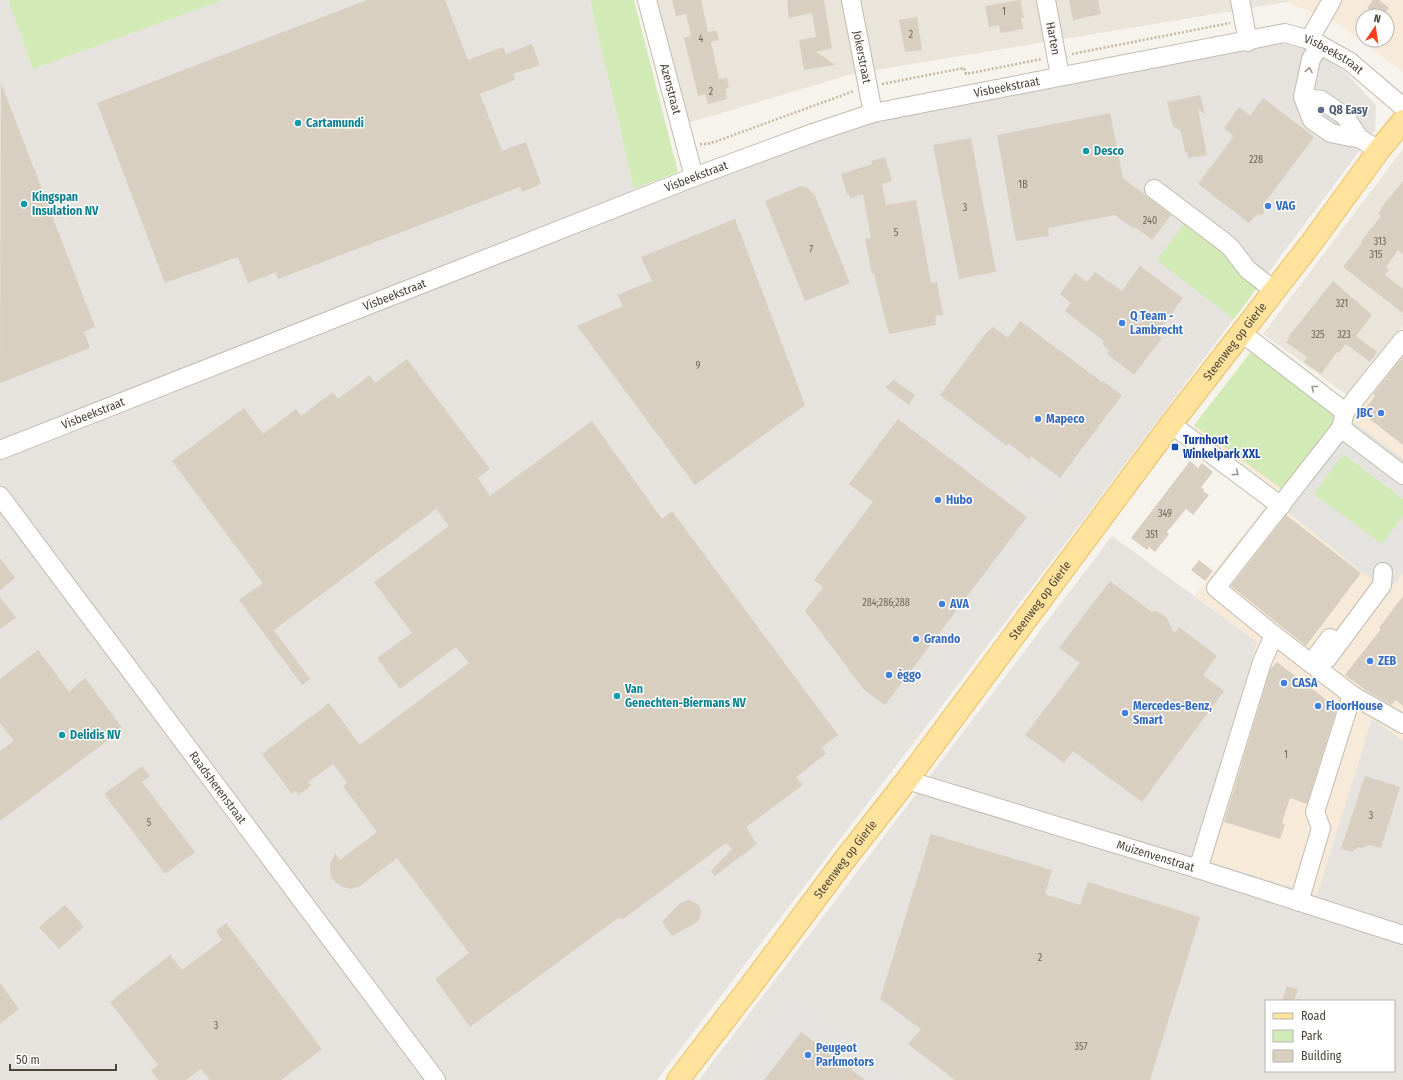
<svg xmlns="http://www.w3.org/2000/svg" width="1403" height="1080" font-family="'Fira Sans Condensed',sans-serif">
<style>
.residential{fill:#eae5da}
.commercial{fill:#f7ead8;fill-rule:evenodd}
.industrial{fill:#e6e2dd;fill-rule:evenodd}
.green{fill:#d2eab5}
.parking{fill:#e5e3e0}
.building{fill:#d8cfc1}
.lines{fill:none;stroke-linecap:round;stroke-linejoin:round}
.minor-casing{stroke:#c2bbae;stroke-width:20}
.major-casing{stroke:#e6c16a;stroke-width:24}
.path{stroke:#c4b79f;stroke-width:2.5;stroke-dasharray:2 2;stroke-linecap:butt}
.minor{stroke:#fff;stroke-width:18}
.major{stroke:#ffe39c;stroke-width:22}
.oneway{stroke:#9c9892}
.service-dot{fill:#5c6f8a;stroke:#fff;stroke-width:1.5}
.culture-dot{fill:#0f9aa8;stroke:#fff;stroke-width:1.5}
.shop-dot{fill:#3f7fe0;stroke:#fff;stroke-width:1.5}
.transit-dot{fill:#1a4fb4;stroke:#fff;stroke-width:1.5}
.labels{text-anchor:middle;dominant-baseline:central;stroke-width:3;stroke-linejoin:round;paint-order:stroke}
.number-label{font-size:10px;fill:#6e675b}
.street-label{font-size:12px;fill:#4b4439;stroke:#fff}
.service-label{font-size:12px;font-weight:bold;fill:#4e5e75;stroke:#fff;text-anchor:start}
.culture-label{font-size:12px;font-weight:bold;fill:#0d838f;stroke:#fff;text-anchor:start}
.shop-label{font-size:12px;font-weight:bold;fill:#366cbe;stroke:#fff;text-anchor:start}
.transit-label{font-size:12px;font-weight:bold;fill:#164399;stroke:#fff;text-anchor:start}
</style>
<rect width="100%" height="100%" fill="#f6f3ec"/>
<g class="residential">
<polygon points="656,0 1290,0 1287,2 852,74 688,123"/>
<polygon points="1403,149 1403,326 1347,395 1263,334"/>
</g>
<g class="commercial">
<path d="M1290 0H1403V72L1336 22 1287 2ZM1363 16H1387V40H1363Z"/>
<polygon points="1403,328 1403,741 1372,719 1317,895 1192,856 1257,642 1195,596 1278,490 1193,428 1254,346 1338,411"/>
</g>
<g class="industrial">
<polygon points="0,0 8,0 33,69 223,0 590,0 634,189 639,208 814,140 873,121 1279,43 1310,48 1344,71 1376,105 1375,130 1086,516 657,1080 0,1080"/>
<path d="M1112 536 1257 642 1192 856 1317 895 1372 719 1403 741V1080H699ZM1266 1001H1394V1071H1266Z"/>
</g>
<g class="green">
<polygon points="8,0 223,0 33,69"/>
<polygon points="590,0 634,0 678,172 634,189"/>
<polygon points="1188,219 1260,284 1234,319 1157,260"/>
<polygon points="1253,350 1340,416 1282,489 1194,425"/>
<polygon points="1343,454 1403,499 1403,516 1382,545 1313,494"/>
</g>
<g class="parking">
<polygon points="1134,402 1140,418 1079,500 1071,485"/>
<polygon points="1351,420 1403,459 1403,499 1343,454 1314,494 1382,544 1403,516 1403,573 1387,592 1283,508"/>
<polygon points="1043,466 1060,478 1058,483 1040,470"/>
<polygon points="1025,472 1062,502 1054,512 1016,483"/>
<polygon points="1027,517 1058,540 1008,606 978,582"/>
<polygon points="971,621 987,633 916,729 900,717"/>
<polygon points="793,998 903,1080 860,1080 862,1077 801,1032 764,1080 732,1080"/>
</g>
<g class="building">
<polygon points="367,0 445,0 468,60 503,47 506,54 532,44 540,65 513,74 515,80 480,94 502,151 526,142 541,184 522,192 520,187 278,279 276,272 248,283 238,257 165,283 97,103"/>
<polygon points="672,0 701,0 708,32 716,30 719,40 711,42 719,79 727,78 729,88 725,89 727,99 708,104 705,94 698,96 684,38 691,36 686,14 676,16"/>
<polygon points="787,0 824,0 832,48 816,52 835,65 804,70 799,40 816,37 812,13 789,18"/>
<polygon points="1020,0 1024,18 1021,18 1023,29 1001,33 999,25 989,27 985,6"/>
<polygon points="1069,0 1098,0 1101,14 1073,20"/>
<polygon points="1373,0 1379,0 1389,8 1383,16 1377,16 1367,8"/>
<polygon points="917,17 922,50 905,52 899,20"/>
<polygon points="1,83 95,327 84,332 90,348 0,383"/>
<polygon points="1200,95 1205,114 1198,109 1207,155 1188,158 1187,152 1185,152 1181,131 1173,126 1167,102"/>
<polygon points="1263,98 1314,137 1263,205 1264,214 1256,215 1249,223 1198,184 1234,136 1224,128 1239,107 1250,116"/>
<polygon points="1110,113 1123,178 1171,215 1152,240 1135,227 1134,229 1115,215 1048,228 1049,236 1016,241 997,135"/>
<polygon points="971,138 996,272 959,279 933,145"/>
<polygon points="885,157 892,181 882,184 886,205 916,200 931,283 937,282 943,315 935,316 936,325 889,334 874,274 872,274 865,239 871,238 863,194 850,199 849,194 847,194 841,174 872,164 871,161"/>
<polygon points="1403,181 1403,254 1398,250 1386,267 1389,270 1385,275 1403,289 1403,313 1343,267 1362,243 1361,242 1366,235 1381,216 1378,214 1382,209 1381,208"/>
<polygon points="801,186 808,188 815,196 850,283 805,301 765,201"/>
<polygon points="735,219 805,405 695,485 577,326 623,306 617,295 652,281 641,257"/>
<polygon points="1140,266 1183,298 1156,334 1162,338 1134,375 1107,354 1109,350 1102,344 1104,341 1065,311 1071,303 1060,294 1075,273 1087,282 1095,272 1122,291"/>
<polygon points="1333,281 1372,315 1356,336 1377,352 1370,362 1346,344 1339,353 1337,352 1321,374 1304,362 1307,357 1286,342 1290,337 1289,336"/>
<polygon points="1020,321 1102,382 1103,381 1122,395 1060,478 1031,456 1029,459 1008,443 1007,446 940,395 986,333 993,327 1008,338"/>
<polygon points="1403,357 1403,445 1362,413 1375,396 1373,394"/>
<polygon points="407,359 490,469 478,478 490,496 592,421 662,519 672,511 838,735 822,747 826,754 796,777 803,785 746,827 757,844 715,876 711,871 732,849 726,843 623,919 618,918 470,1027 435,979 469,953 397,858 360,886 352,889 342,887 334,881 331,877 330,872 330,864 335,853 340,860 377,832 343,786 347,783 333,764 308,782 311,786 298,795 296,791 292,794 262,754 329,703 360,745 469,663 456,647 400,689 377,658 412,633 374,582 449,526 436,509 274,630 310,679 302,685 239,600 263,583 172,461 244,408 263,434 296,409 301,416 333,392 338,399 370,375 375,383"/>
<polygon points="894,380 915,395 909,405 885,387"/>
<polygon points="898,419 1027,517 885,705 864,690 805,611 823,587 814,580 873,502 849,484"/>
<polygon points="1190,461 1198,468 1202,463 1213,472 1201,487 1204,489 1203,491 1209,495 1193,515 1186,509 1167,532 1169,534 1155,552 1149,547 1147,550 1131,538"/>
<polygon points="1286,515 1361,573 1306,646 1231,586"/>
<polygon points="0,558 15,578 0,590"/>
<polygon points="1199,560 1213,571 1205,581 1191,570"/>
<polygon points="1110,581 1152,612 1157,611 1167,618 1174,633 1179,627 1217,656 1203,675 1224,691 1142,802 1073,751 1064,763 1025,735 1080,663 1059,648"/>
<polygon points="1403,596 1403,706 1396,700 1391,705 1367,691 1345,675 1381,629 1379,628"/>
<polygon points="0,597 16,618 0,629"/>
<polygon points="38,650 69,692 85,678 123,729 0,821 0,751 14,741 0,723 0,679"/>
<polygon points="1277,662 1337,708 1307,804 1290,798 1282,823 1285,824 1280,839 1224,822 1270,670"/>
<polygon points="142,766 150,776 142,782 195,852 165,874 104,794"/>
<polygon points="1365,776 1400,787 1381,848 1369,845 1362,848 1358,847 1352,852 1341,849"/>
<polygon points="931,834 1052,870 1045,894 1080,905 1088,882 1200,917 1150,1080 955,1080 908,1044 921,1029 880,999"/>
<polygon points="689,900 697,904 700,907 701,912 699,920 696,923 672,936 662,922 680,903"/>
<polygon points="65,905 84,927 59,949 39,927"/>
<polygon points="226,923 322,1049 281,1080 210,1080 201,1069 186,1080 158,1080 151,1070 158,1065 110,1002 170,955 182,970 222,940 216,931"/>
<polygon points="0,983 19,1009 0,1024"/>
<polygon points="1287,986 1298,989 1294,1001 1282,1001"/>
<polygon points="801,1032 865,1080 764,1080"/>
</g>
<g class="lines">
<defs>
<g id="minor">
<path id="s1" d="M647 0 694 177"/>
<path id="s2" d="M851 0 873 113"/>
<path id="s3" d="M1046 0 1060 76"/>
<polyline points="1240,0 1248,42"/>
<polyline points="1309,40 1332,0"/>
<polyline points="1320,45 1311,59 1303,97 1321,100 1345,116 1359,138 1379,150"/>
<polyline points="1303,97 1312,120 1331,133 1350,137 1359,138"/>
<polyline points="1154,189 1223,241 1231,248 1248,270 1275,291"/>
<polyline points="1242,333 1345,412"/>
<polyline points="1171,424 1281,506"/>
<polyline points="1341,428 1403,475"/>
<path id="s4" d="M0 450 694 177 813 133 873 113 1285 33 1313 41 1349 61 1403 107"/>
<path id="s5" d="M0 496 436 1080"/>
<polyline points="1274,635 1352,695"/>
<polyline points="1311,663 1330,638 1333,641 1323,657 1327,659 1382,585 1383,572"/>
<path id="s6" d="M907 780 1198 869 1403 935"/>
<polyline points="1198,869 1262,662 1274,635 1216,588 1341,428 1345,412 1403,340"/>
<polyline points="1299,902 1321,828 1315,812 1352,695 1403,724"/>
</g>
<g id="major">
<path id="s7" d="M678 1080 749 988 842 863 907 780 1171 424 1312 242 1379 150 1403 121"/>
</g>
</defs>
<use href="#minor" class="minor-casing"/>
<use href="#major" class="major-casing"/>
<g class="path">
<polyline points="1072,54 1230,23"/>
<polyline points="882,84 964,68 966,74 1042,59"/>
<polyline points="700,144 707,144 717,141 854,91"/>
</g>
<use href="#minor" class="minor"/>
<use href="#major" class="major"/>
</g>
<defs><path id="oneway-chevron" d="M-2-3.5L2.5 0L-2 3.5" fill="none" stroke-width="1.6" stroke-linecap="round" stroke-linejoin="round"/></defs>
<g class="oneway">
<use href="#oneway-chevron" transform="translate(1309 70) rotate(-79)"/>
<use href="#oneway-chevron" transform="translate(1314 388) rotate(-142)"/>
<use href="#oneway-chevron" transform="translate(1236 473) rotate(37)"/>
</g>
<circle class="service-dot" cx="1321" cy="110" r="4"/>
<g class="culture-dot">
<circle cx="298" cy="123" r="4"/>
<circle cx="1086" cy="151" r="4"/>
<circle cx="24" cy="204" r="4"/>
<circle cx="617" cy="696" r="4"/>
<circle cx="62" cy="735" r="4"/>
</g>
<g class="shop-dot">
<circle cx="1268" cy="206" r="4"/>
<circle cx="1122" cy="323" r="4"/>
<circle cx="1381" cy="413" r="4"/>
<circle cx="1038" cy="419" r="4"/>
<circle cx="938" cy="500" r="4"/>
<circle cx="942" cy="604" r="4"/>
<circle cx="916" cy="639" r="4"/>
<circle cx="1370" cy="661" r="4"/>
<circle cx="889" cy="675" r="4"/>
<circle cx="1284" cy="683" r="4"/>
<circle cx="1318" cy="706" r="4"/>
<circle cx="1125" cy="713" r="4"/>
<circle cx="808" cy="1055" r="4"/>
</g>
<rect class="transit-dot" x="1171" y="443" width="8" height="8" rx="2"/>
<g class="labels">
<g class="number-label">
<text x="1004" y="12">1</text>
<text x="911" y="35">2</text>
<text x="701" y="39">4</text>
<text x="711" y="92">2</text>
<text x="1256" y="160">228</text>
<text x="1023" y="185">1B</text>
<text x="965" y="208">3</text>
<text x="1150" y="221">240</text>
<text x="896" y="233">5</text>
<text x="1380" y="242">313</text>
<text x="811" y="250">7</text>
<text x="1376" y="255">315</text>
<text x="1342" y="304">321</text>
<text x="1318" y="335">325</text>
<text x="1344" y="335">323</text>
<text x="698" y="366">9</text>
<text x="1165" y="514">349</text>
<text x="1152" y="535">351</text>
<text x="886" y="603">284;286;288</text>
<text x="1286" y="755">1</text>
<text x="1371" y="816">3</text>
<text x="149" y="823">5</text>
<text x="1040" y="958">2</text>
<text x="216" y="1026">3</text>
<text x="1081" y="1047">357</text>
</g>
<g class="street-label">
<text stroke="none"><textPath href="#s3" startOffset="39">Harten</textPath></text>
<text stroke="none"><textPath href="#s2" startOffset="58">Jokerstraat</textPath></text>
<text stroke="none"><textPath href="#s4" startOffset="1409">Visbeekstraat</textPath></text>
<text stroke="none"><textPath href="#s4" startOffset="1072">Visbeekstraat</textPath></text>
<text stroke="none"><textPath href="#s1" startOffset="92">Azenstraat</textPath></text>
<text stroke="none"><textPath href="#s4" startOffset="748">Visbeekstraat</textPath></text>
<text stroke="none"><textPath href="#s4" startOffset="424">Visbeekstraat</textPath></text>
<text stroke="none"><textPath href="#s7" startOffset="925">Steenweg op Gierle</textPath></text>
<text stroke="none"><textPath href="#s4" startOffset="100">Visbeekstraat</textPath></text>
<text stroke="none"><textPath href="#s7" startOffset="601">Steenweg op Gierle</textPath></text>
<text stroke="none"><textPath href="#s5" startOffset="364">Raadsherenstraat</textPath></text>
<text stroke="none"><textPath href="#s6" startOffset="260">Muizenvenstraat</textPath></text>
<text stroke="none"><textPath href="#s7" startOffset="277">Steenweg op Gierle</textPath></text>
</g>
<g class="service-label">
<text x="1329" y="110">Q8 Easy</text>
</g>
<g class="culture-label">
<text x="306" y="123">Cartamundi</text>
<text x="1094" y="151">Desco</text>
<text x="32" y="197">Kingspan<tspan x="32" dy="14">Insulation NV</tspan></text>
<text x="625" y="689">Van<tspan x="625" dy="14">Genechten-Biermans NV</tspan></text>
<text x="70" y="735">Delidis NV</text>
</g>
<g class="shop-label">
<text x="1276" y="206">VAG</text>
<text x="1130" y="316">Q Team -<tspan x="1130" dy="14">Lambrecht</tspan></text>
<text x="1373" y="413" text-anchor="end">JBC</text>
<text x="1046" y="419">Mapeco</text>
<text x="946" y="500">Hubo</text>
<text x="950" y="604">AVA</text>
<text x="924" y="639">Grando</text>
<text x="1378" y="661">ZEB</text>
<text x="897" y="675">èggo</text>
<text x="1292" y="683">CASA</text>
<text x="1133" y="706">Mercedes-Benz,<tspan x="1133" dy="14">Smart</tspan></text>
<text x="1326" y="706">FloorHouse</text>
<text x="816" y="1048">Peugeot<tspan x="816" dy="14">Parkmotors</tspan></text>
</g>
<g class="transit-label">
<text x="1183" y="440">Turnhout<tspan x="1183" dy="14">Winkelpark XXL</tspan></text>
</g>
</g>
<rect x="1265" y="1000" width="130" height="72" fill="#ffffff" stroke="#b7b4b0"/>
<rect x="1273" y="1013" width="20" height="6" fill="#ffe39c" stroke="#b7b4b0"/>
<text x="1301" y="1020" font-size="12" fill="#4b4439">Road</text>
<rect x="1273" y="1030" width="20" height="12" fill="#d2eab5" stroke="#b7b4b0"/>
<text x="1301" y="1040" font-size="12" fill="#4b4439">Park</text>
<rect x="1273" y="1050" width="20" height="12" fill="#d8cfc1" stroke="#b7b4b0"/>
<text x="1301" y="1060" font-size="12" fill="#4b4439">Building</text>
<g transform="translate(1375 28) rotate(13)"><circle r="19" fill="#ffffff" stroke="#b7b4b0"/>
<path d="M0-3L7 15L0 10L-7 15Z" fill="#fc3f1d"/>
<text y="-6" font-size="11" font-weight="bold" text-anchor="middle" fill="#4b4439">N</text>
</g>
<path d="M10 1064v6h106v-6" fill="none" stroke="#4b4439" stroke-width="2"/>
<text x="16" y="1064" font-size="12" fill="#4b4439" stroke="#ffffff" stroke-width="3" paint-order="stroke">50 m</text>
</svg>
